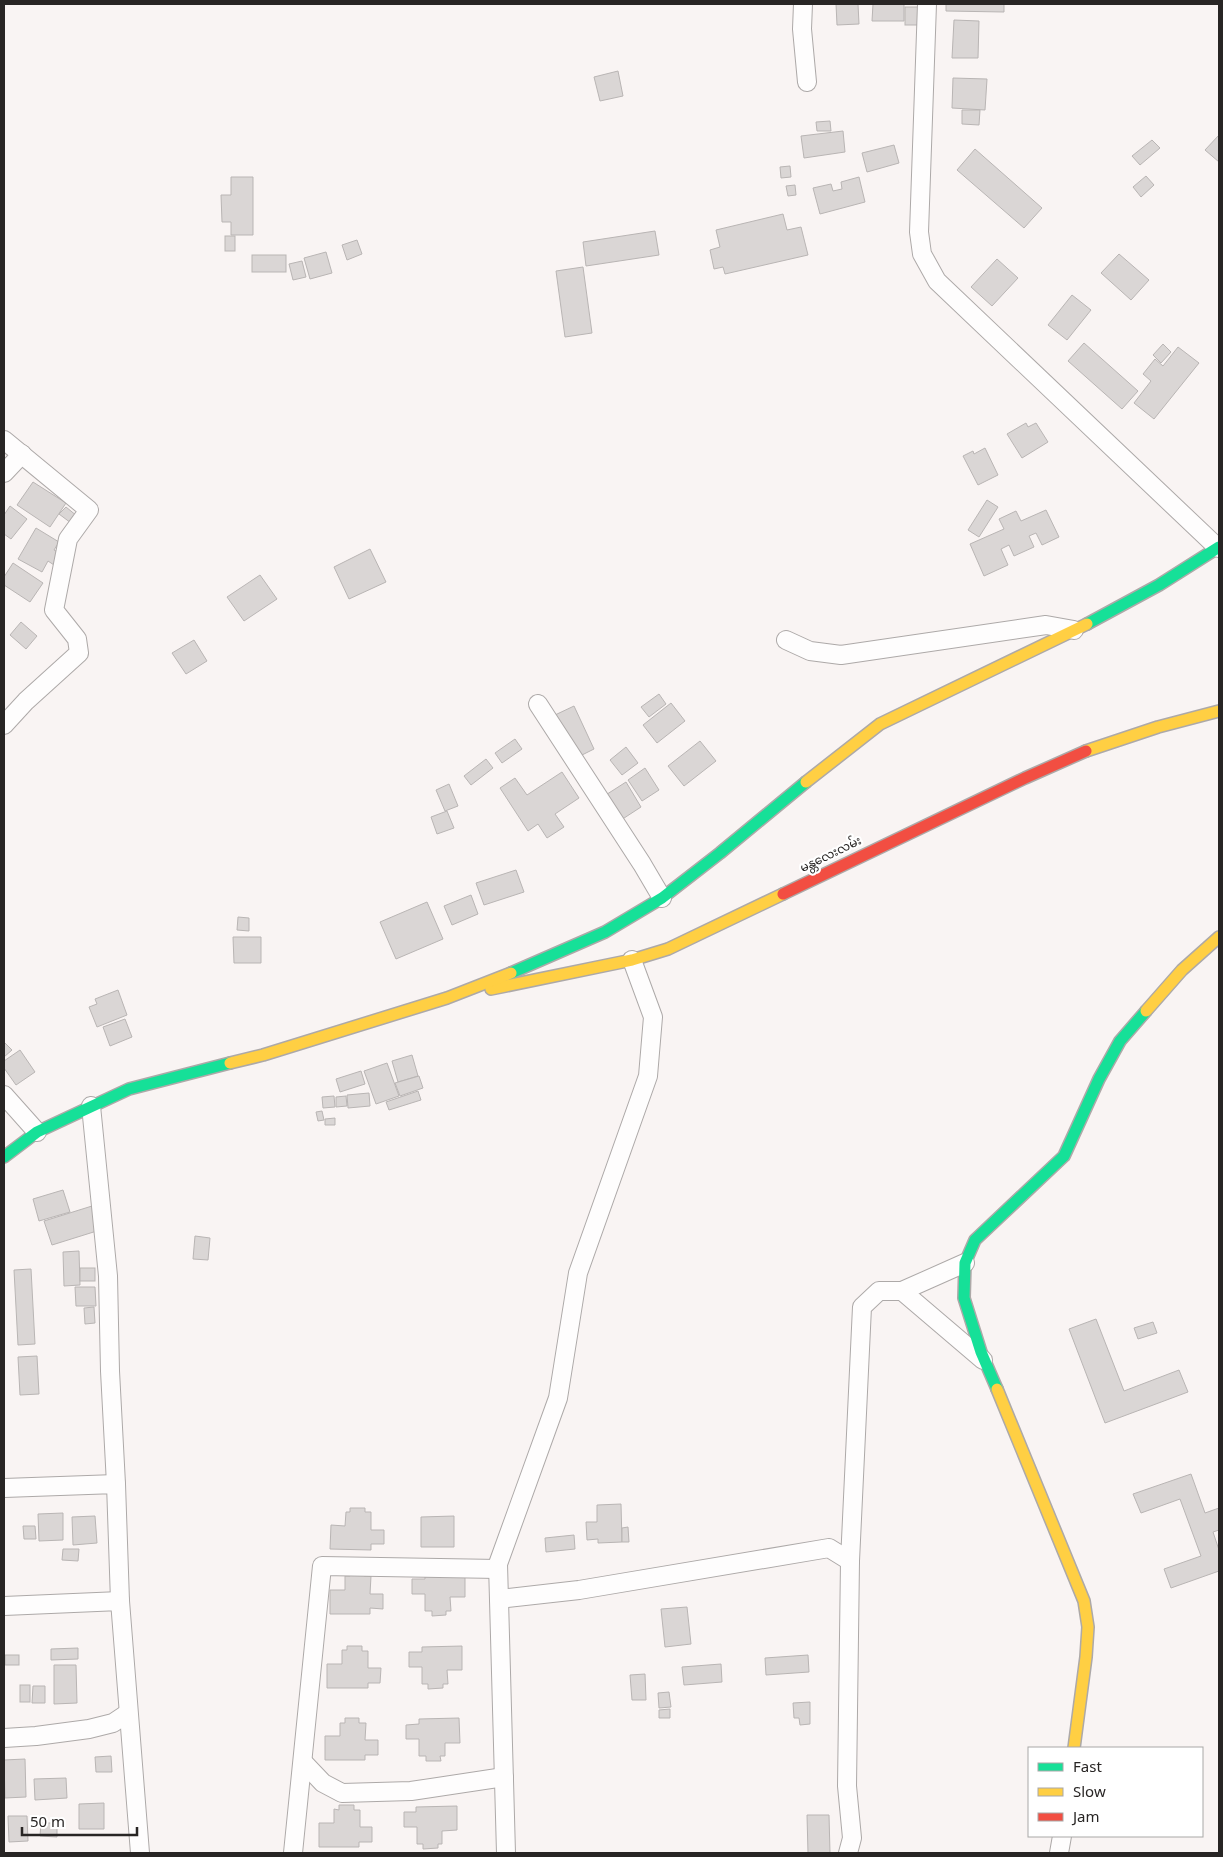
<svg xmlns="http://www.w3.org/2000/svg" width="1223" height="1857" font-family="Georgia,'Noto Sans Myanmar',serif">
<style>
.building{fill:#dad6d5;stroke:#b9b5b4}
.lines{fill:none;stroke-linecap:round;stroke-linejoin:round}
.street-casing{stroke:#ada9a8;stroke-width:20}
.fast-casing{stroke:#ada9a8;stroke-width:14}
.slow-casing{stroke:#ada9a8;stroke-width:14}
.jam-casing{stroke:#ada9a8;stroke-width:14}
.street{stroke:#fefdfd;stroke-width:18}
.fast{stroke:#16e098;stroke-width:11}
.slow{stroke:#ffcf43;stroke-width:11}
.jam{stroke:#f24e42;stroke-width:11}
.labels{text-anchor:middle;dominant-baseline:central;stroke-width:4.5;stroke-linejoin:round;paint-order:stroke}
.street-label{font-size:12px;fill:#282524;stroke:#fff}
</style>
<rect width="100%" height="100%" fill="#f9f4f3"/>
<g class="building">
<polygon points="836,4 858,4 859,24 837,25"/>
<polygon points="873,4 904,4 904,21 872,21"/>
<polygon points="946,4 1004,4 1004,12 946,11"/>
<rect x="905" y="7" width="13" height="18"/>
<polygon points="954,20 979,21 978,58 952,58"/>
<polygon points="618,71 623,96 600,101 594,77"/>
<polygon points="953,78 987,79 985,110 952,108"/>
<polygon points="962,110 980,110 979,125 962,124"/>
<polygon points="830,121 831,131 817,131 816,122"/>
<polygon points="843,131 845,152 804,158 801,136"/>
<polygon points="1219,135 1219,162 1205,150"/>
<polygon points="1152,140 1160,148 1140,165 1132,156"/>
<polygon points="894,145 899,163 867,172 862,153"/>
<polygon points="975,149 1042,208 1024,228 957,170"/>
<polygon points="790,166 791,177 781,178 780,167"/>
<polygon points="1146,176 1154,185 1141,197 1133,187"/>
<polygon points="231,177 253,177 253,235 231,235 231,222 222,222 221,195 231,195"/>
<polygon points="859,177 865,202 820,214 813,188 831,184 833,191 842,189 841,182"/>
<polygon points="795,185 796,195 788,196 786,186"/>
<polygon points="783,214 787,230 801,227 808,255 725,274 723,267 714,269 710,250 720,247 716,230"/>
<polygon points="655,231 659,255 586,266 583,242"/>
<rect x="225" y="236" width="10" height="15"/>
<polygon points="357,240 362,254 347,260 342,245"/>
<polygon points="326,252 332,273 310,279 304,258"/>
<polygon points="1119,254 1149,280 1131,300 1101,273"/>
<rect x="252" y="255" width="34" height="17"/>
<polygon points="997,259 1018,278 992,306 971,287"/>
<polygon points="302,261 306,277 293,280 289,264"/>
<polygon points="583,267 592,333 565,337 556,271"/>
<polygon points="1072,295 1091,310 1067,340 1048,325"/>
<polygon points="1084,343 1138,391 1122,409 1068,361"/>
<polygon points="1163,344 1171,352 1161,363 1153,355"/>
<polygon points="1178,347 1199,363 1154,419 1134,403 1151,381 1143,374 1155,359 1163,366"/>
<polygon points="1026,423 1028,427 1036,423 1048,442 1022,458 1007,434"/>
<polygon points="985,448 998,475 978,485 963,456 973,451 974,454"/>
<polygon points="33,482 66,503 50,527 17,505"/>
<polygon points="987,500 998,507 979,537 968,530"/>
<polygon points="10,506 27,519 11,539 4,534 4,515"/>
<polygon points="66,507 77,516 71,523 59,514"/>
<polygon points="1046,510 1059,537 1042,545 1036,533 1029,536 1034,547 1014,556 1009,545 1001,549 1008,565 984,576 970,544 1004,529 999,519 1016,511 1021,521"/>
<polygon points="36,528 59,542 54,550 61,554 54,565 48,561 42,572 18,559"/>
<polygon points="370,549 386,582 349,599 334,567"/>
<polygon points="13,563 43,583 30,602 4,585 4,577"/>
<polygon points="260,575 277,599 244,621 227,597"/>
<polygon points="21,622 37,636 26,649 10,635"/>
<polygon points="194,640 207,661 186,674 172,653"/>
<polygon points="659,694 666,704 649,717 641,707"/>
<polygon points="671,703 685,721 657,743 643,725"/>
<polygon points="574,706 594,749 576,758 555,715"/>
<polygon points="515,739 522,749 502,763 495,753"/>
<polygon points="700,741 716,761 684,786 668,766"/>
<polygon points="626,747 638,763 622,775 610,760"/>
<polygon points="486,759 493,768 471,785 464,776"/>
<polygon points="645,768 659,790 642,801 628,780"/>
<polygon points="562,772 579,798 555,814 564,827 547,838 538,824 528,831 500,788 515,778 527,795"/>
<polygon points="626,782 641,807 618,822 601,798"/>
<polygon points="449,784 458,806 445,811 436,790"/>
<polygon points="447,811 454,828 437,834 431,817"/>
<polygon points="516,870 524,892 484,905 476,883"/>
<polygon points="471,895 478,914 452,925 444,906"/>
<polygon points="427,902 443,939 396,959 380,922"/>
<polygon points="238,917 249,918 249,931 237,930"/>
<polygon points="233,937 261,937 261,963 234,963"/>
<polygon points="118,990 127,1015 97,1027 89,1007 97,1004 95,999"/>
<polygon points="125,1019 132,1037 110,1046 103,1027"/>
<polygon points="4,1042 12,1050 4,1057"/>
<polygon points="20,1050 35,1072 16,1085 4,1068 4,1061"/>
<polygon points="412,1055 418,1076 398,1082 392,1061"/>
<polygon points="387,1063 399,1096 376,1104 364,1071"/>
<polygon points="361,1071 365,1084 340,1092 336,1079"/>
<polygon points="419,1076 423,1088 400,1096 395,1083"/>
<polygon points="418,1091 421,1100 389,1110 386,1102"/>
<polygon points="369,1093 370,1106 348,1108 347,1095"/>
<polygon points="334,1096 335,1107 323,1108 322,1097"/>
<polygon points="346,1096 347,1106 336,1107 336,1097"/>
<polygon points="322,1111 324,1120 318,1121 316,1112"/>
<polygon points="335,1118 335,1125 325,1125 325,1119"/>
<polygon points="63,1190 70,1212 39,1221 33,1199"/>
<polygon points="92,1206 100,1230 52,1245 44,1221"/>
<polygon points="195,1236 210,1238 208,1260 193,1259"/>
<polygon points="79,1251 80,1285 64,1286 63,1252"/>
<rect x="80" y="1268" width="15" height="13"/>
<polygon points="31,1269 35,1344 18,1345 14,1270"/>
<polygon points="75,1287 95,1287 96,1306 76,1306"/>
<polygon points="94,1307 95,1323 85,1324 84,1308"/>
<polygon points="1096,1319 1124,1391 1179,1370 1188,1392 1105,1423 1069,1329"/>
<polygon points="1153,1322 1157,1333 1138,1339 1134,1328"/>
<polygon points="37,1356 39,1394 20,1395 18,1357"/>
<polygon points="1191,1474 1205,1513 1219,1508 1219,1530 1213,1532 1219,1550 1219,1571 1171,1588 1164,1569 1201,1556 1180,1499 1141,1513 1133,1494"/>
<polygon points="621,1504 622,1542 598,1543 598,1539 587,1540 586,1522 597,1522 597,1505"/>
<polygon points="350,1508 365,1508 365,1512 371,1512 371,1530 384,1530 384,1544 371,1544 371,1550 330,1549 331,1525 345,1526 346,1512 350,1512"/>
<polygon points="63,1513 63,1540 39,1541 38,1514"/>
<polygon points="95,1516 97,1543 73,1545 72,1517"/>
<polygon points="454,1516 454,1547 421,1547 421,1517"/>
<polygon points="23,1526 35,1526 36,1539 24,1539"/>
<polygon points="628,1527 629,1542 622,1542 622,1528"/>
<polygon points="574,1535 575,1549 546,1552 545,1538"/>
<polygon points="63,1549 79,1549 78,1561 62,1560"/>
<polygon points="350,1572 364,1572 364,1576 371,1576 370,1594 383,1594 383,1609 370,1608 370,1614 330,1614 330,1590 345,1590 345,1576 350,1576"/>
<polygon points="465,1573 465,1597 450,1597 451,1611 446,1611 446,1615 432,1616 432,1611 425,1611 425,1594 412,1594 412,1579 425,1579 425,1574"/>
<polygon points="687,1607 691,1644 665,1647 661,1609"/>
<polygon points="347,1646 362,1646 362,1651 368,1651 368,1668 381,1668 380,1683 368,1683 368,1688 327,1688 327,1664 342,1664 342,1650 347,1650"/>
<polygon points="462,1646 462,1670 447,1670 448,1684 443,1684 443,1688 428,1689 428,1684 422,1684 422,1667 409,1667 409,1652 422,1652 422,1647"/>
<polygon points="78,1648 78,1659 51,1660 51,1649"/>
<rect x="5" y="1655" width="14" height="10"/>
<polygon points="808,1655 809,1672 766,1675 765,1658"/>
<polygon points="721,1664 722,1682 684,1685 682,1667"/>
<polygon points="54,1665 76,1665 77,1703 54,1704"/>
<polygon points="645,1674 646,1700 632,1700 630,1675"/>
<rect x="20" y="1685" width="10" height="17"/>
<polygon points="33,1686 45,1686 45,1703 32,1703"/>
<polygon points="669,1692 671,1707 659,1708 658,1693"/>
<polygon points="810,1702 810,1724 800,1725 799,1718 794,1718 793,1703"/>
<polygon points="670,1709 670,1718 659,1718 659,1710"/>
<polygon points="345,1718 359,1718 359,1723 366,1723 365,1740 378,1740 378,1755 365,1755 365,1760 325,1760 325,1736 340,1736 340,1723 345,1723"/>
<polygon points="459,1718 460,1743 445,1743 445,1756 440,1756 441,1761 426,1761 426,1756 419,1756 419,1739 406,1739 406,1725 419,1724 419,1719"/>
<polygon points="111,1756 112,1772 96,1772 95,1757"/>
<polygon points="25,1759 26,1797 5,1798 4,1760"/>
<polygon points="66,1778 67,1798 35,1800 34,1779"/>
<polygon points="104,1803 104,1829 79,1829 79,1804"/>
<polygon points="339,1805 354,1805 354,1810 360,1810 360,1827 372,1827 372,1842 359,1842 359,1847 319,1847 319,1823 334,1823 334,1809 339,1810"/>
<polygon points="457,1806 457,1830 442,1831 442,1844 438,1844 438,1848 423,1849 423,1844 417,1844 417,1827 404,1827 404,1812 416,1812 416,1807"/>
<polygon points="807,1815 829,1815 830,1853 808,1853"/>
<polygon points="8,1816 27,1816 28,1841 9,1842"/>
<polygon points="41,1823 57,1823 57,1837 40,1836"/>
</g>
<g class="lines">
<defs>
<g id="street">
<polyline points="803,4 802,29 807,82"/>
<polyline points="927,4 919,232 922,254 937,281 1218,548"/>
<polyline points="4,440 89,510 68,539 54,610 77,639 79,653 26,701 4,725"/>
<polyline points="4,473 22,454"/>
<polyline points="786,640 810,651 841,655 1046,625 1074,630"/>
<polyline points="538,704 642,864 662,898"/>
<polyline points="4,1095 37,1132"/>
<polyline points="91,1106 108,1276 110,1371 116,1484"/>
<polyline points="902,1291 965,1263"/>
<polyline points="4,1488 116,1484 120,1601"/>
<polyline points="499,1599 579,1590 829,1548 850,1561"/>
<polyline points="4,1606 120,1601 140,1853"/>
<polyline points="4,1738 36,1736 89,1729 113,1723 128,1713"/>
<polyline points="303,1762 323,1783 342,1793 411,1791 504,1777"/>
<polyline points="293,1853 322,1566 498,1569"/>
<polyline points="506,1853 498,1564 558,1398 578,1273 648,1076 653,1017 632,960"/>
<polyline points="848,1853 852,1838 847,1786 850,1561 862,1307 879,1291 902,1291 983,1360"/>
<polyline points="1059,1853 1062,1836"/>
</g>
<g id="fast">
<polyline points="1087,624 1159,585 1219,547"/>
<polyline points="511,973 605,932 662,898 720,853 806,782"/>
<polyline points="4,1157 37,1132 129,1089 230,1063"/>
<polyline points="997,1389 981,1352 964,1298 965,1263 975,1240 1064,1156 1099,1079 1120,1041 1146,1011"/>
</g>
<g id="slow">
<polyline points="1086,751 1158,727 1219,711"/>
<polyline points="806,782 880,724 1087,624"/>
<polyline points="491,989 632,960 668,949 783,894"/>
<polyline points="1146,1011 1182,970 1219,937"/>
<polyline points="230,1063 263,1055 447,998 511,973"/>
<polyline points="997,1389 1084,1601 1088,1627 1086,1657 1074,1748"/>
</g>
<polyline id="jam" points="783,894 1025,778 1086,751"/>
</defs>
<use href="#street" class="street-casing"/>
<use href="#fast" class="fast-casing"/>
<use href="#slow" class="slow-casing"/>
<use href="#jam" class="jam-casing"/>
<use href="#street" class="street"/>
<use href="#fast" class="fast"/>
<use href="#slow" class="slow"/>
<use href="#jam" class="jam"/>
</g>
<g class="labels">
<g class="street-label">
<text transform="translate(831 855) rotate(-26)">မန္တလေးလမ်း</text>
</g>
</g>
<rect width="1223" height="1857" fill="none" stroke="#282524" stroke-width="10"/>
<rect x="1028" y="1747" width="175" height="90" fill="#ffffff" stroke="#a9a8a7"/>
<rect x="1038" y="1763" width="25" height="8" fill="#16e098" stroke="#a9a8a7"/>
<text x="1073" y="1772" font-size="15" fill="#282524">Fast</text>
<rect x="1038" y="1788" width="25" height="8" fill="#ffcf43" stroke="#a9a8a7"/>
<text x="1073" y="1797" font-size="15" fill="#282524">Slow</text>
<rect x="1038" y="1813" width="25" height="8" fill="#f24e42" stroke="#a9a8a7"/>
<text x="1073" y="1822" font-size="15" fill="#282524">Jam</text>
<path d="M22 1827v8h115v-8" fill="none" stroke="#282524" stroke-width="2.5"/>
<text x="30" y="1827" font-size="15" fill="#282524" stroke="#ffffff" stroke-width="4" paint-order="stroke">50 m</text>
</svg>
